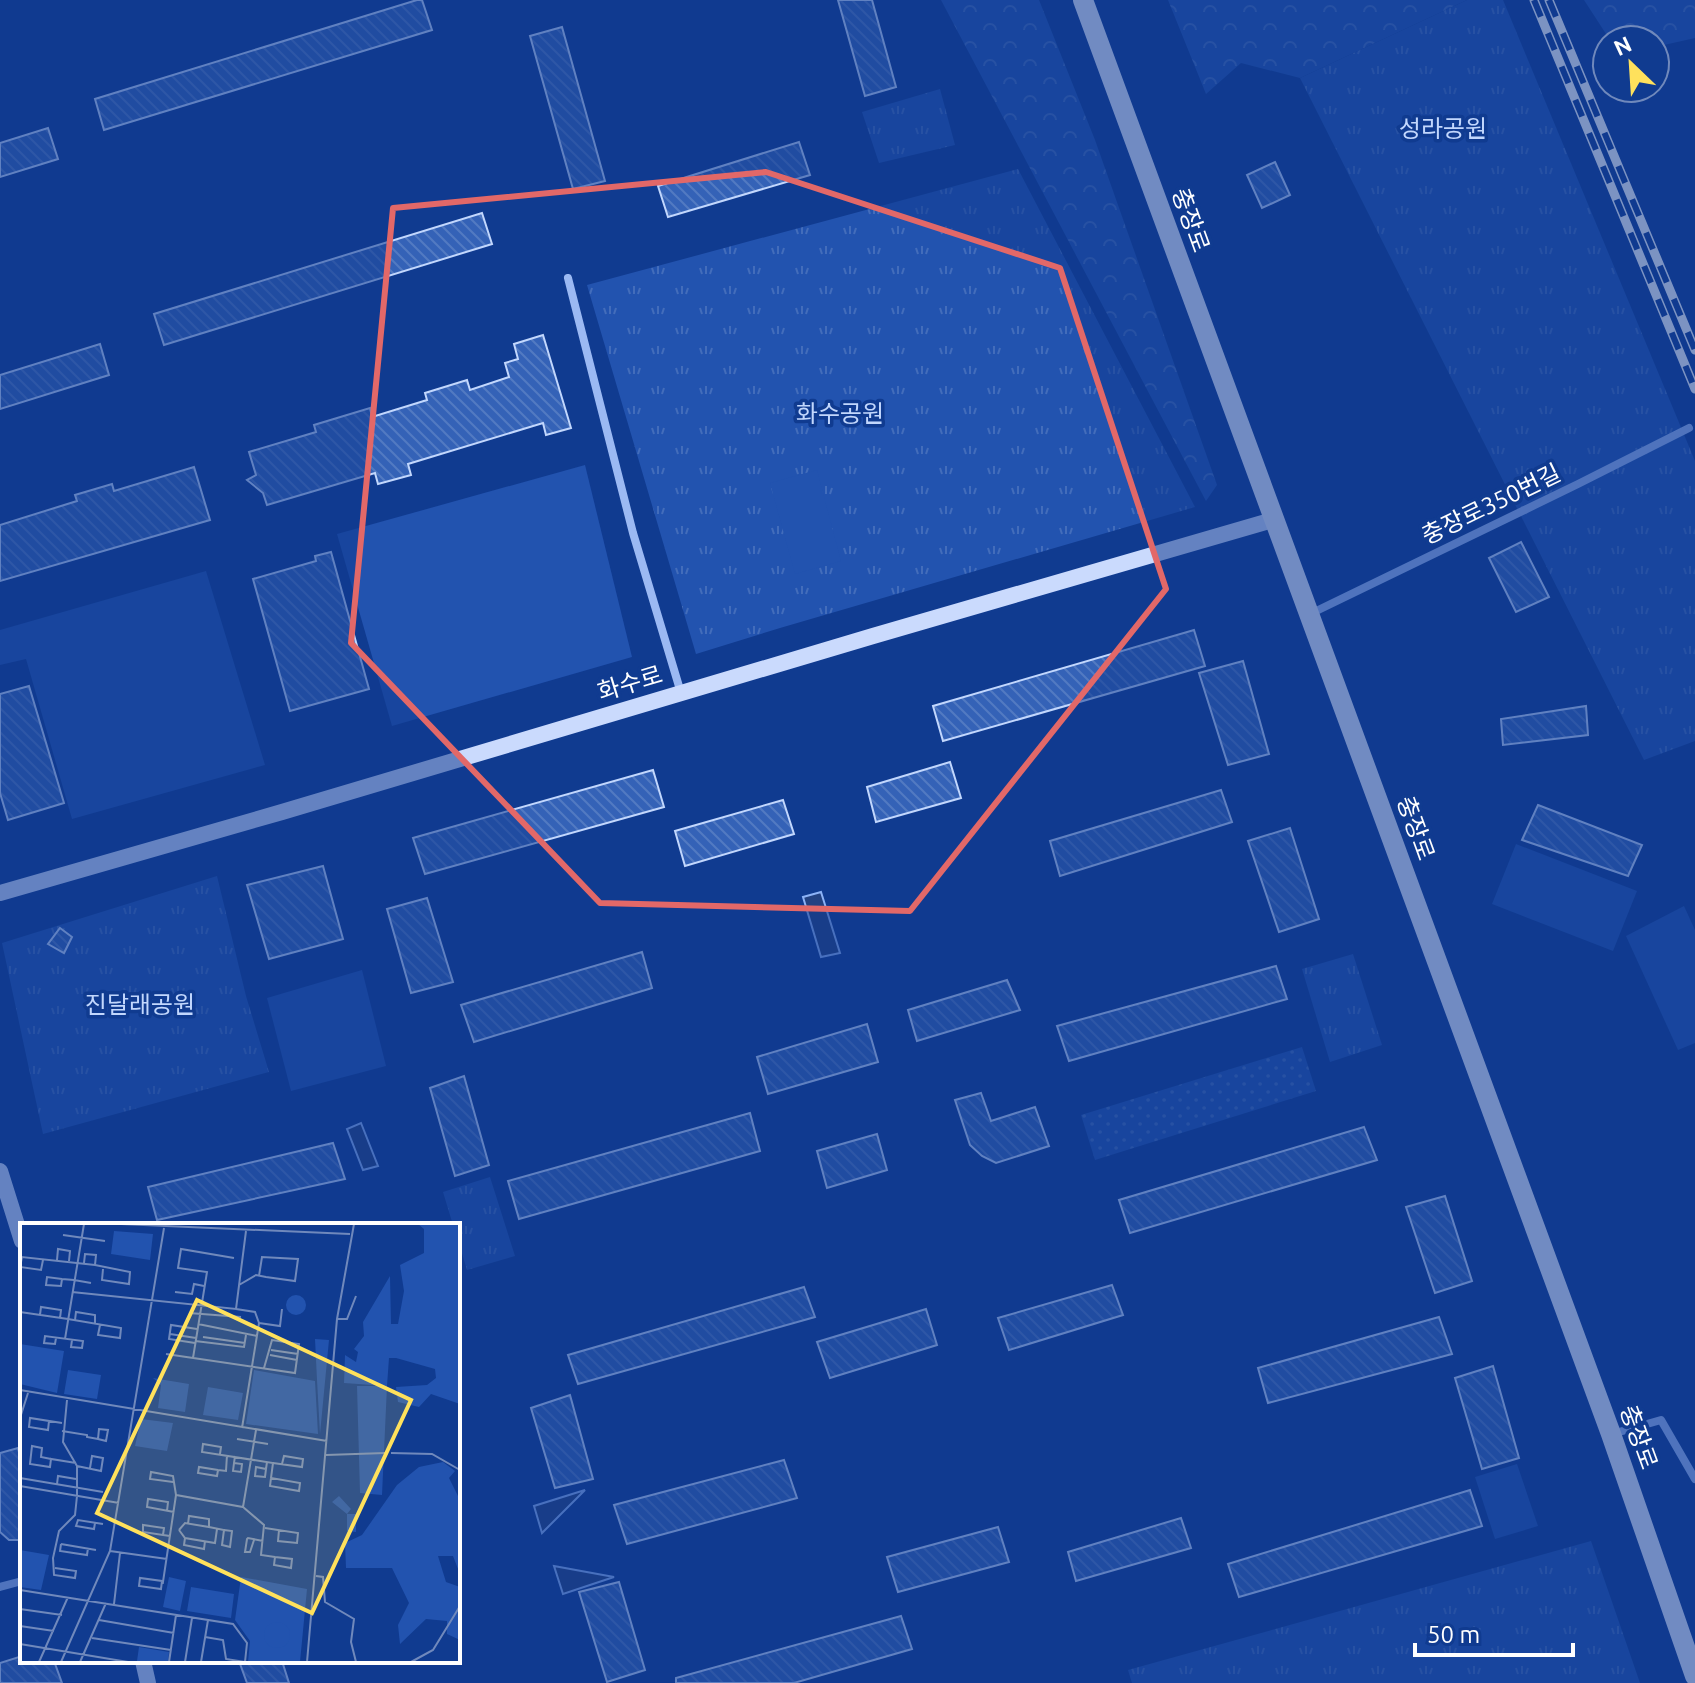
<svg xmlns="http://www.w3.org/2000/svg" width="1695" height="1683" font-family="Ubuntu,'Noto Sans KR',sans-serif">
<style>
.grass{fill:url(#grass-dots)}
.forest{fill:url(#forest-crowns)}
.park{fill:url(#park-tufts)}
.pitch{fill:#2253af}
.water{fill:#234282;stroke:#8cb2f6;stroke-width:2}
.building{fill:url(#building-back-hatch);stroke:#c2d7fd;stroke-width:2}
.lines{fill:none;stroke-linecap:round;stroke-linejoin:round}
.street{stroke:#9bb9f3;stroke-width:8}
.secondary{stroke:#cadafd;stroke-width:16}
.primary{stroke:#e6edff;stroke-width:20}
.rail-casing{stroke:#fff;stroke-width:9}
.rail{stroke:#103b90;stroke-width:6;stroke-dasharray:18;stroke-linecap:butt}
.marked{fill:none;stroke:#e26868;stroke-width:6;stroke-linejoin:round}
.labels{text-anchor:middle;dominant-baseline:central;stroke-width:7;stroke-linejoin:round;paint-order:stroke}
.park-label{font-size:24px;fill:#c2d7fd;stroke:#103b90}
.street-label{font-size:24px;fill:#fff;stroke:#103b90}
.inset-road{fill:none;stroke:#7089bc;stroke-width:2}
.view{fill:#ffe15c;fill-opacity:0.15;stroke:#ffe15c;stroke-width:4}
.inset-edge{fill:none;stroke:#fff;stroke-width:4}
</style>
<defs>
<pattern id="grass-dots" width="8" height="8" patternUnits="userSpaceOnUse" patternTransform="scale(2)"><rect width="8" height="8" fill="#2253af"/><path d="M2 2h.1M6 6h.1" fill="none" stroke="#436dbb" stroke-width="1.8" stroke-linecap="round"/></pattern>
<pattern id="forest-crowns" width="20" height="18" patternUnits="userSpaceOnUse" patternTransform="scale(2)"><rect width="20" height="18" fill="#2253af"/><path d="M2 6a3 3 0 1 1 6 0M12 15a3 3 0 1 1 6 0" fill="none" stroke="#436dbb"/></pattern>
<pattern id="park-tufts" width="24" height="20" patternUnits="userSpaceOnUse" patternTransform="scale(2)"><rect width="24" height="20" fill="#2253af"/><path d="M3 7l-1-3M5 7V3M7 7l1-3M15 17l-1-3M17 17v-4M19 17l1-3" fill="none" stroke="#436dbb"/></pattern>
<pattern id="building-back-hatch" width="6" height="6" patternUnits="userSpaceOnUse" patternTransform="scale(2)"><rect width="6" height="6" fill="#3462b7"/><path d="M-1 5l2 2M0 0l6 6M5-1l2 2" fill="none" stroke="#527ac2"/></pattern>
</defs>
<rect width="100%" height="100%" fill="#103b90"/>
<polygon class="grass" points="1302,1047 1316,1091 1095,1160 1081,1115"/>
<g class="forest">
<polygon points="941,0 1039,0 1095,140 1217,485 1206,501"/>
<polygon points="1168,0 1467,0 1300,78 1241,63 1206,94"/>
<polygon points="1584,0 1695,0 1695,38 1655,47 1655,40 1610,40"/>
</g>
<g class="park">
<polygon points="1467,0 1503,0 1695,461 1695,741 1644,760 1300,78"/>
<polygon points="940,89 955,145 879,163 862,112"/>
<polygon points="1018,169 1195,507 780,628 696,654 587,285"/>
<polygon points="217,876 246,996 269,1072 43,1134 2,943"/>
<polygon points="1353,954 1382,1045 1330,1062 1302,969"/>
<polygon points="490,1177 515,1256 467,1270 458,1240 458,1225 453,1225 443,1192"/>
<polygon points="1591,1541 1640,1683 1132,1683 1128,1670"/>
</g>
<g class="pitch">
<polygon points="585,465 632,657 392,726 337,534"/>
<polygon points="817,470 841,561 795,574 770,483"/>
<polygon points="206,571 265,765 72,819 26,659 0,665 0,630"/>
<polygon points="1516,844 1637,891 1613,951 1492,904"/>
<polygon points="1684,906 1695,930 1695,1043 1678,1050 1626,936"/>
<polygon points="362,970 386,1066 291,1091 267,998"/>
<polygon points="1517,1464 1538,1526 1495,1539 1475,1477"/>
</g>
<g class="water">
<polygon points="821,892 840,953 821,957 803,897"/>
<polygon points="361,1123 378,1166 363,1170 347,1129"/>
<polygon points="585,1490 542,1533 534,1506"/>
<polygon points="554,1566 614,1577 563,1594"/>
</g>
<g class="building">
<polygon points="417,0 422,0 432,30 104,130 95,99"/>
<polygon points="838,0 872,0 896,87 865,96"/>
<polygon points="562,27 605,181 573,189 530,36"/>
<polygon points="48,128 58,159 0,177 0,143"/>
<polygon points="799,142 810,175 668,217 658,186"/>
<polygon points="1275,162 1290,195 1262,208 1247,175"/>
<polygon points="482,213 492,244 164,345 154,314"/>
<polygon points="543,335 571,428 546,435 543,423 408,464 411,475 378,484 375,473 267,505 263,493 247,480 256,475 249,452 316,432 314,425 370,408 372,417 427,400 425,393 467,380 470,390 509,377 505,363 518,359 514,344"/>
<polygon points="100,344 109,375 0,409 0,375"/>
<polygon points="194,467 210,520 0,581 0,525 77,501 75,495 112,484 114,491"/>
<polygon points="1521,542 1549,597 1516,612 1489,558"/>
<polygon points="331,552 369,689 290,711 253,579 316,561 315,556"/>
<polygon points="1194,630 1205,666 943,741 933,706"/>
<polygon points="1243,661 1269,754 1228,765 1199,673"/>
<polygon points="29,686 64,803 8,820 0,793 0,694"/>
<polygon points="1586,706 1588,735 1503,745 1501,719"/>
<polygon points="950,762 961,798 876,822 867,787"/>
<polygon points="653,770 664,807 425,874 413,838"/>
<polygon points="1221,790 1232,822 1060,876 1050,841"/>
<polygon points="783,800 794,834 685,866 675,831"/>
<polygon points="1538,805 1642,845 1628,876 1522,840"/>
<polygon points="1290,828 1319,919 1279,932 1248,841"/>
<polygon points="323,866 343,939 269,959 247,885"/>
<polygon points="427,898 453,982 411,993 387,909"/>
<polygon points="60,928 72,937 64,953 48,944"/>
<polygon points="642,952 652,988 474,1042 461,1005"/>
<polygon points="1276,966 1287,999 1069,1061 1057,1026"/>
<polygon points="1007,980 1020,1010 917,1041 908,1010"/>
<polygon points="867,1024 878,1062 768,1094 757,1057"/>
<polygon points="464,1076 489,1165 455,1176 430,1088"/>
<polygon points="981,1093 991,1121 1035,1107 1049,1146 996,1163 982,1156 970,1145 955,1100"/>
<polygon points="750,1113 760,1151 519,1219 508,1181"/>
<polygon points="1364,1127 1377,1160 1130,1233 1119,1200"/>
<polygon points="877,1134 887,1170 827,1188 817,1151"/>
<polygon points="333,1143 345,1179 157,1220 148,1187"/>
<polygon points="1445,1196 1472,1281 1435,1293 1406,1207"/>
<polygon points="1112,1285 1123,1315 1009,1350 998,1318"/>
<polygon points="804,1287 815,1317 578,1384 568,1355"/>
<polygon points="926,1309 937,1345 830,1378 817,1342"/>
<polygon points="1439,1317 1452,1354 1268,1403 1258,1368"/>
<polygon points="1493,1366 1519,1458 1482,1469 1455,1378"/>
<polygon points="570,1395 593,1479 555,1488 531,1408"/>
<polygon points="18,1448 22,1464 22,1540 9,1540 0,1532 0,1453"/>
<polygon points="784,1460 797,1498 627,1544 614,1505"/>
<polygon points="1470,1490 1482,1526 1239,1597 1228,1564"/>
<polygon points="1181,1518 1191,1548 1076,1581 1068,1552"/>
<polygon points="998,1527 1009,1562 898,1592 887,1557"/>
<polygon points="619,1582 645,1670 607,1682 579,1592"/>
<polygon points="901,1616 912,1649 794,1683 676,1683 676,1678"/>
<polygon points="22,1656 22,1661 54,1661 62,1683 0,1683 0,1663"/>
<polygon points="239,1661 282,1661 289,1683 247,1683"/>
</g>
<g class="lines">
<g class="street">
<polyline points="568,278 633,533 681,693"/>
<polyline points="1310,614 1578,484 1689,428"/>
<polyline points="1612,1434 1661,1420 1695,1479"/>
<polyline points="0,1587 22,1581"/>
</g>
<g class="secondary">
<polyline points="0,893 282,812 873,636 1273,520"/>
<polyline points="0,1171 22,1241"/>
<polyline points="143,1661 148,1683"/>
</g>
<polyline class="primary" points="1083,0 1611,1434 1695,1676"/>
<defs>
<g id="rail">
<polyline points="1534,0 1695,389"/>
<polyline points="1549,0 1695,350"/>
</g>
</defs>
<use href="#rail" class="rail-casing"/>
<use href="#rail" class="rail"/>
</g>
<path d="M0 0H1695V1683H0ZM766 172 1060 268 1166 589 910 911 600 903 351 643 393 208Z" fill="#103b90" fill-opacity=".55" fill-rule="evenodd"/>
<path class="marked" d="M766 172 1060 268 1166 589 910 911 600 903 351 643 393 208Z"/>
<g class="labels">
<g class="park-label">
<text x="1443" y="128">성라공원</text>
<text x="840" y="413">화수공원</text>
<text x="140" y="1004">진달래공원</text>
</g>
<g class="street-label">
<text transform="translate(1191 220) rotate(70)">충장로</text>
<text transform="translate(1491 504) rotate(-26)">충장로350번길</text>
<text transform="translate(630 683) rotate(-17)">화수로</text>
<text transform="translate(1416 828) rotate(70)">충장로</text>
<text transform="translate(1639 1437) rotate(70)">충장로</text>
</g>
</g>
<g transform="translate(20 1223)">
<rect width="440" height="440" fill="#103b90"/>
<path d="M398 1H440V181L411 171 399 184 378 179 376 164 407 162 416 155 415 146 376 135H369L367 163 324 160 325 132 336 139 338 129 334 126 344 113 343 99 370 53 371 101H378L384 68 380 42 404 30V6ZM295 116 309 117 300 211 297 157ZM423 239 435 248 429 255 440 277V351L433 333H418L426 359 440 364V417L427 411V398L406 396 380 421 378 402 389 380 372 345H326L325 320 342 312 377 262 399 244Z" fill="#2253af"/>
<path d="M94 8 133 11 130 37 91 31ZM0 121 44 128 37 170 0 161ZM234 147 295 158 298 211 226 201ZM337 163H367L362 272 340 270ZM121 196 153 200 147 228 115 223ZM0 327 29 332 21 367 0 364ZM221 354 287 366 280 439H228L230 418 215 397ZM119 424 149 429 148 439 117 438Z" fill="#2253af"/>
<path d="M266 82a10 10 0 1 1 20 0a10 10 0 1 1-20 0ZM48 147 81 152 77 176 44 171ZM133 155 169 161 165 189 138 185 141 162ZM188 164 223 170 218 197 183 192ZM319 273 331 286 327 291H336V309L327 308V291L312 279ZM149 354 166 358 160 388 143 384ZM171 364 214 371 211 395 167 388ZM244 412a13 13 0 1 1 26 0a13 13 0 1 1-26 0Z" fill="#2253af"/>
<path class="inset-road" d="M101 1 330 11M43 12 85 18M23 37 21 47 0 44 2 34 75 42 110 49 109 61 82 57 83 46M37 37 38 26 50 28 49 38M64 40 65 31 76 32 75 42M42 56 41 63 26 62 27 54 42 56 54 57 71 60M219 62 236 52 246 54 275 58 278 36 242 34 239 53M52 69 216 86 226 8M155 69 172 71 174 61 184 63M216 86 235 89 239 100 222 205M0 89 48 96 101 105 100 115 78 112 80 102M169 90 221 94M20 92 21 84 41 87 40 95M317 96H327L336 73M55 97 56 89 75 92V101M239 100 260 103 262 86M178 101 237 113M150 111 176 115M183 114 225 120M36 115 35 121 24 120 25 113 63 118 62 125 51 124 52 117M45 116 64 1M175 118 224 124 226 112M175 120 149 116 151 102 177 106M251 127 278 131M146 131 275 150 279 121 252 117 244 145M250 132 277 137M173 135 187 49 158 45 161 26 214 35M0 167 307 218M0 195 8 170M29 198 28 207 9 204 10 195 42 200M42 208 67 212V214L78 216 86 218 88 207 79 206 78 216M217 216 248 221M371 230 412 231 440 247M200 231 201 224 183 221 182 229 253 240 251 255 280 260 279 268 250 263 251 255M306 232 365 230M31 236 21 234 22 225 12 223 10 241 30 244 31 236 56 240M214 240 222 241 221 249 213 248 214 240 215 233M253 240 282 244 283 236 264 233 262 241M57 243 81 248 83 235 72 233 70 245M246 246 245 254 235 253 236 244 246 246 247 239M198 247 197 253 178 250 179 244 198 247 206 248 207 232M0 255 83 269M153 259 130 256 131 249 153 253 156 272M37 261 38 253 56 256M0 263 99 280M223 284 244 302 241 332 255 334 272 336 271 345 254 342 255 334M147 288 148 279 128 276 127 284 154 289M75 300 74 306 56 303 58 297 83 301M189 304 204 307 202 322 210 324 212 308 204 307M245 305 278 310 277 320 258 318 259 307M159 307 165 300 189 304V296L169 293 168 301M159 307 165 315 195 320 197 306M143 312 144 305 123 302V309L143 312 150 313M165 315 164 322 184 326 185 318M234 317 230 329H225L227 316 228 315 243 318M41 321 40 328 67 332 68 325M41 321 76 327M90 328 147 336M35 345 56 348 55 355 34 352 33 335 39 308 55 292 57 273V243L43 219 47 177M296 353 303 354 305 379 334 396 331 419 336 439M142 358 141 366 119 363 120 355 142 358 143 359 156 272 223 284 236 207M0 367 213 401 227 420 225 439M94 381 100 330M0 386 42 392M79 397 154 410M0 403 34 408M185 414 203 417 206 436 225 439M72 415 151 427M0 421 108 439M19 439 48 374M41 439 90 328 144 5M60 439 86 380M149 439 156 392M165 439 172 395M181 439 188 397M287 439 317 96 334 1M391 439 413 427 440 383"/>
<path class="view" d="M177 77 391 177 292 390 77 290Z"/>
<rect width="440" height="440" class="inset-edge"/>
</g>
<g transform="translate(1631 64) rotate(335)"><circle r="38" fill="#103b90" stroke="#7089bc" stroke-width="2"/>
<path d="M0-6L14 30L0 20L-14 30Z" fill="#ffe15c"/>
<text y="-12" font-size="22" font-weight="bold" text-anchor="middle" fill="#ffffff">N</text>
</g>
<path d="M1415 1643v12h158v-12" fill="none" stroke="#ffffff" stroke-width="4"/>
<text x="1427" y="1643" font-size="24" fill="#ffffff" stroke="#103b90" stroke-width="6" paint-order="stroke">50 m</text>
</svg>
